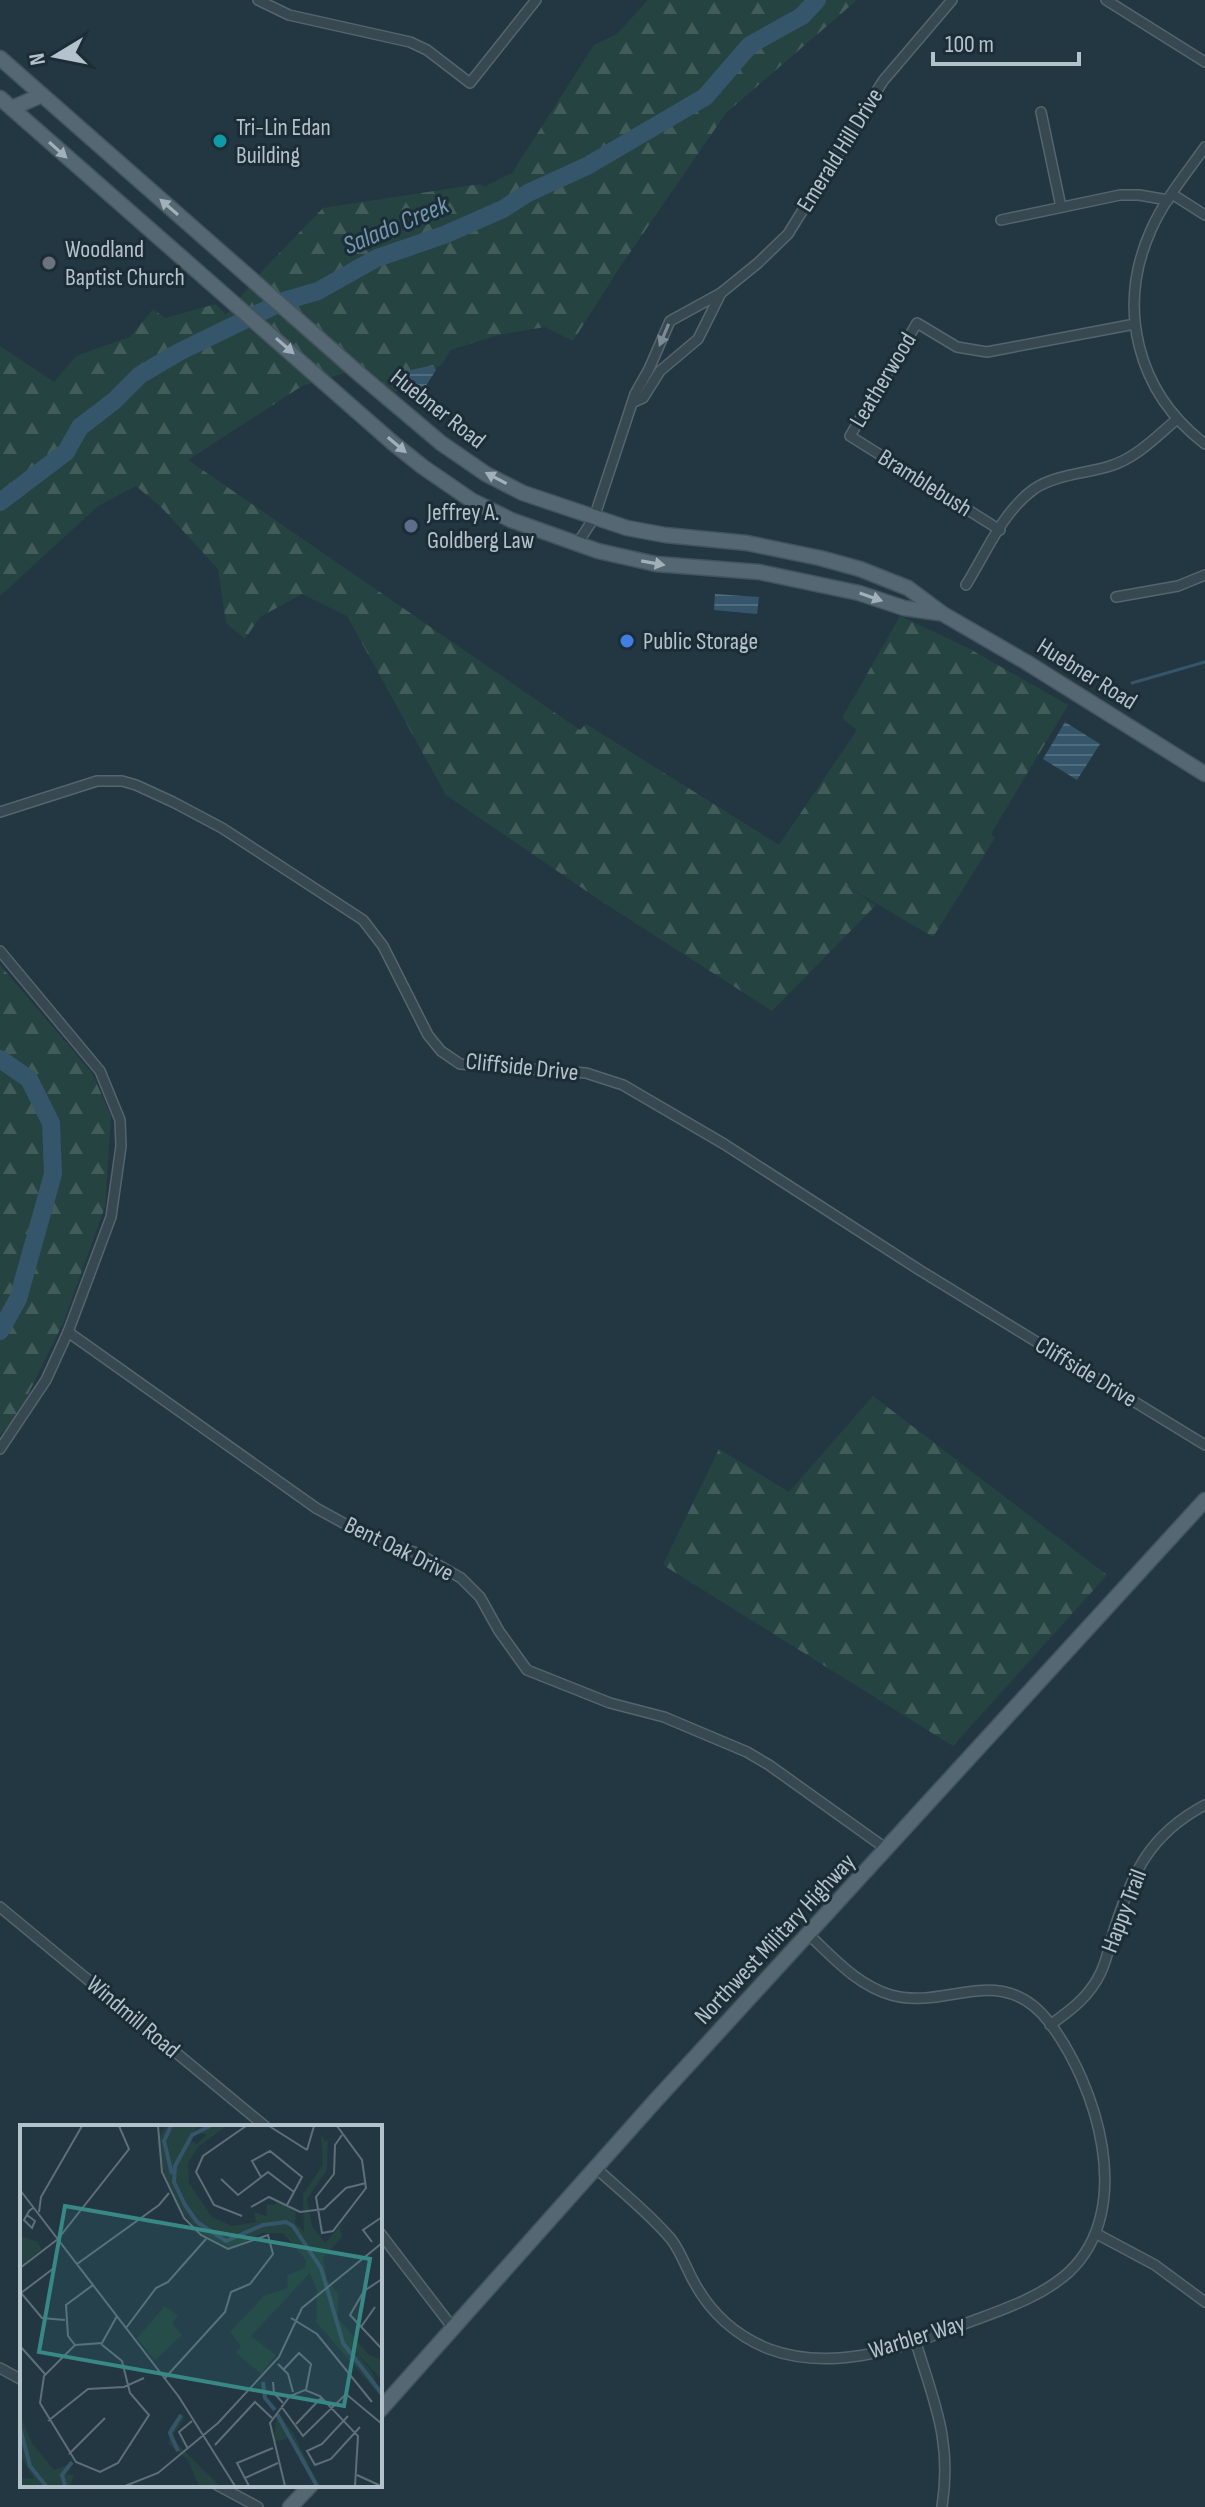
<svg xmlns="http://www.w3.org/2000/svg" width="1205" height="2507" font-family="'Sofia Sans Condensed',sans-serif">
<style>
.forest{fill:url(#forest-firs)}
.water{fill:url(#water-rules)}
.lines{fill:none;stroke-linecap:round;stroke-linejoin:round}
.stream{stroke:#35566a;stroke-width:3}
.river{stroke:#35566a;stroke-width:18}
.street-casing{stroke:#55656f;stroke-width:12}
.primary-casing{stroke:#44545e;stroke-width:17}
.street{stroke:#374851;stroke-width:9}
.primary{stroke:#556772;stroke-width:14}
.oneway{fill:#a1b0ba}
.oneway2{fill:#7c8b95}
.culture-dot{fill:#0f9aa8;stroke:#1c2d37;stroke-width:3}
.worship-dot{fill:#6b7280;stroke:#1c2d37;stroke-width:3}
.service-dot{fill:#5c6f8a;stroke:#1c2d37;stroke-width:3}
.shop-dot{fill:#3f7fe0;stroke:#1c2d37;stroke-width:3}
.labels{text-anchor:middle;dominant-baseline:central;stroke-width:6;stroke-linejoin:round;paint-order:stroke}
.poi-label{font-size:24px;fill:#b4c2cc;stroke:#1c2d37;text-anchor:start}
.street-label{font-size:24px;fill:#b4c2cc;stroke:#1c2d37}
.water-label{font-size:26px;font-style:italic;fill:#719ab2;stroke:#1c2d37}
.inset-river{fill:none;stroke:#35566a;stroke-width:4}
.inset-road{fill:none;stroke:#5d6f79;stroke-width:2}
.view{fill:#388986;fill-opacity:0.15;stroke:#388986;stroke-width:4}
.inset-edge{fill:none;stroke:#b4c2cc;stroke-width:4}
</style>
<defs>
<pattern id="forest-firs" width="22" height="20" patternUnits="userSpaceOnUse" patternTransform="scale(2)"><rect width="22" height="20" fill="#254340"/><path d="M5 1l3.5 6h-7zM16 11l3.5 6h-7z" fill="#425c5a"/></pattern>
<pattern id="water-rules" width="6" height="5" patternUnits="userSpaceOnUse" patternTransform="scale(2)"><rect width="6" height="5" fill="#35566a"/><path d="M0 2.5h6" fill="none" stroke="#506d7e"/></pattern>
</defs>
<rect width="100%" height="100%" fill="#233742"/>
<g class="forest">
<polygon points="648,0 857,0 726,113 620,267 573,341 545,327 498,335 451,350 441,365 395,392 364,367 302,386 188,460 580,730 586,724 779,845 857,730 842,718 900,616 968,648 1068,705 991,834 995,838 933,937 840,882 876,905 772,1011 604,903 446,795 347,616 302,594 260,617 245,639 226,623 218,569 162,508 136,486 98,506 0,596 0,346 54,382 76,356 130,337 153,309 165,318 216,304 226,315 262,271 323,208 480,184 484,187 512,173 594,45 617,34"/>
<polygon points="0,965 92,1073 111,1116 105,1207 64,1321 19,1413 0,1435"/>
<polygon points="873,1396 1107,1575 953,1746 663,1565 719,1449 789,1492"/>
</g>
<g class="water">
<polygon points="433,365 436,370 417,400 401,385 398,373"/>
<polygon points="715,594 759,597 757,614 714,610"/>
<polygon points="1065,722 1100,744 1077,780 1043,759"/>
</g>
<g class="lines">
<polyline class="stream" points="1132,683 1205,662"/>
<g class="river">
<polyline points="0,502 66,452 80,427 114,401 140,375 179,352 284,301 318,291 377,258 444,235 503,209 528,193 587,166 705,97 750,45 802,16 817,0"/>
<polyline points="0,1059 29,1079 51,1123 53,1174 18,1299 0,1331"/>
</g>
<defs>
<g id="street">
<polyline points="258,0 289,15 410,42 427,50 470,83 536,0"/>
<polyline points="1106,0 1205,62"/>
<polyline points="1041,112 1061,207"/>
<path d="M1205 147C1186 174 1164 200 1151 230 1116 308 1137 392 1205 444"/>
<polyline points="1172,194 1205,215"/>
<polyline points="1001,220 1120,195 1139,195 1168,200"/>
<polyline points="634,402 643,398 660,371 698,339 721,293"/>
<polyline points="1000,530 850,436 917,323 957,347 987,352 1135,324"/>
<polyline points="577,544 594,518 635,394 649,369 670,321 721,293 758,263 788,234 883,81 952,0"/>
<path d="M966 585C986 553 1003 511 1034 489 1057 474 1085 474 1110 466 1136 458 1156 437 1176 420"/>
<polyline points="1116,597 1178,586 1205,575"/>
<polyline points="0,812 97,781 122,781 136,785 173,802 222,828 363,920 383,946 428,1035 441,1051 460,1064 586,1073 623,1085 724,1144 921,1271 1205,1445"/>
<polyline points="0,951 100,1071 120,1120 121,1146 111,1217 68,1332 46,1380 0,1449"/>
<polyline points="68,1332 316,1508 376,1541 417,1553 461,1578 480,1597 499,1631 527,1670 610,1703 664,1717 747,1752 769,1765 888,1850"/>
<polyline points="0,1907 266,2127"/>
<path d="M1050 2025C1071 2010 1090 1996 1101 1972 1107 1959 1110 1944 1114 1930 1132 1873 1150 1834 1205 1805"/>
<path d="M597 2169C622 2192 649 2213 671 2239 681 2252 686 2268 694 2282 710 2312 736 2336 769 2349 828 2371 895 2351 951 2329 991 2313 1037 2301 1069 2272 1136 2209 1097 2085 1049 2022 1001 1960 947 2011 891 1995 857 1985 834 1958 809 1935"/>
<polyline points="380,2233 453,2328"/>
<polyline points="1097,2234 1155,2265 1205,2302"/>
<path d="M916 2343C935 2405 952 2441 942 2507"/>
<polyline points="0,2368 22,2380"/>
<polyline points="217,2485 258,2507"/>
</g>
<g id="primary">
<polyline points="0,58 357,372 441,443 486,474 523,493 627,528 665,535 747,543 820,558 860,569 908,588 943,614 1026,662 1205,774"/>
<polyline points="0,98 393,443 423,467 471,500 511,520 598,551 656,564 759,572 859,593 904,608 939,613"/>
<polyline points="12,108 42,95"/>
<polyline points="380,2410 656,2100 1205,1500"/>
<polyline points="290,2507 311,2485"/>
</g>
</defs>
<use href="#street" class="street-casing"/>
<use href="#primary" class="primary-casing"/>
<use href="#street" class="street"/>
<use href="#primary" class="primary"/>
</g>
<defs><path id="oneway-solid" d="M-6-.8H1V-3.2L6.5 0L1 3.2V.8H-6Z" transform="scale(2)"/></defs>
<g class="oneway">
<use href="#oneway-solid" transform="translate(58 150) rotate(42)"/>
<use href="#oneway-solid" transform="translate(169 207) rotate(-139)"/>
<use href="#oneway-solid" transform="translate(285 346) rotate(41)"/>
<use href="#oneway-solid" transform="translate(397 445) rotate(40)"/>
<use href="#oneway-solid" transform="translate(496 478) rotate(-152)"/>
<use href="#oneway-solid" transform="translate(653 563) rotate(10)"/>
<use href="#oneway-solid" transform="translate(871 597) rotate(19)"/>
</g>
<use class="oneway2" href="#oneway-solid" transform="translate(664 335) rotate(113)"/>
<circle class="culture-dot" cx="220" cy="141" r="8"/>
<circle class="worship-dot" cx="49" cy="263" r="8"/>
<circle class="service-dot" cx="411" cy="526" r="8"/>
<circle class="shop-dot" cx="627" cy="641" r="8"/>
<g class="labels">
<g class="poi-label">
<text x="236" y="127">Tri-Lin Edan<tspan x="236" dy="28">Building</tspan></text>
<text x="65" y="249">Woodland<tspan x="65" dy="28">Baptist Church</tspan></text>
<text x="427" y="512">Jeffrey A.<tspan x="427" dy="28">Goldberg Law</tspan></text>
<text x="643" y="641">Public Storage</text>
</g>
<g class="street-label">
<text transform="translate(840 150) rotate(-58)">Emerald Hill Drive</text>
<text transform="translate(883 380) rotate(-59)">Leatherwood</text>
<text transform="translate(438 409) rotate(38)">Huebner Road</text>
<text transform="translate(925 483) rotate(32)">Bramblebush</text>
<text transform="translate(1087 674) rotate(32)">Huebner Road</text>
<text transform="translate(522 1067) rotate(6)">Cliffside Drive</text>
<text transform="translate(1086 1372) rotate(31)">Cliffside Drive</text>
<text transform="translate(399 1549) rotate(26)">Bent Oak Drive</text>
<text transform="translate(1124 1911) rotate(-69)">Happy Trail</text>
<text transform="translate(775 1939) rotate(-47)">Northwest Military Highway</text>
<text transform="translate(133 2017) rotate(40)">Windmill Road</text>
<text transform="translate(917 2337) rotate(-17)">Warbler Way</text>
</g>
<g class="water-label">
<text transform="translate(396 226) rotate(-23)">Salado Creek</text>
</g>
</g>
<g transform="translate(20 2125)">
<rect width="362" height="362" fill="#233742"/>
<path d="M257 287 274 309 299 361 282 339 273 312 254 317ZM161 288 165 293 151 313 200 361H179L168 335 149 319V303Z" fill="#254340"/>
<path d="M146 1H178L169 14 177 19 187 9 178 8 181 1H207L178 22 168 38 169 58 192 92 212 101 236 97 234 87 246 91 247 79 255 80 256 75 276 87 275 98 284 107 283 69 303 40 301 9 305 17 308 14 307 45 287 74 292 101 305 118 328 92 320 103 322 112 303 133 307 155 318 169V193L349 230 362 235V255L335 226 352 247 362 273 296 197 297 164 290 148 231 211 256 230 241 249 216 228 221 221 210 207 244 171 268 163 267 150 285 143 286 135 263 108H242L212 124 178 106 156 80 143 45 137 16ZM0 111 18 117 21 125 0 141ZM145 181 158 191 152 198 162 210 135 235 117 213ZM0 290 12 318 34 345 54 338 45 349 54 350 50 361H0V353L14 354 0 330Z" fill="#254340"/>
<path class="inset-river" d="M151 1 144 16 152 49M190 1 172 10 155 41 154 57 165 80 177 97 206 116 243 100 266 97 273 101 301 143 323 218 362 269M243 257 245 273 255 285M257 289 297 361M0 303 10 341 26 361M158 326 150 308 161 290M45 361 42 350 52 337"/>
<path class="inset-road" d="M138 1 142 47 164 93 181 110 208 124 248 110 253 129 230 159 211 167 205 187 145 253M249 1 287 25M317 1 342 35 346 63 313 106 302 108 296 72 314 49 315 20 322 10M287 25 294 1M241 52 232 36 250 26 282 52 267 80M201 54 218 70 248 47 274 67M0 65 159 272 215 361M231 82 249 72 280 87 304 84 326 63 346 58M19 87 21 72 62 1M7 90 15 96 12 103 4 95 9 86 13 83M222 91 194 80 176 47 183 31 226 1M38 114 109 24 99 1M352 117 343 105 362 92M57 139 139 80 149 68M0 143 38 114M34 143 1 168 22 193 45 195M362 154 344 166 330 190 362 224M271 193 297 209 352 277M341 202 355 182M106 203 136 163 148 157 186 114M55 220 24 251 20 278 56 337 80 347 98 338 129 290 110 268 102 236 81 219M55 220 48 211 46 180 73 160M55 220 82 218 97 191M0 221 25 249M258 239 268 249 273 267M264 244 279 228 291 239 286 265M253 257 254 268 263 278M261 281 283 311 326 269 362 299M328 291 302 319 287 326 295 340 311 334 340 302M28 296 68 264 104 262 124 253M276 299 301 273M195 320 235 277 252 293M168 324 159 307 172 296M49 329 85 293M337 350 361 361M225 353 258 338M105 361 138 348 198 298 259 232 282 183 362 118M229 361 217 338 253 323M265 361 250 298 270 271 285 265 300 271 338 311 335 361"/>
<path class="view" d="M45 81 350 134 324 281 19 227Z"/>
<rect width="362" height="362" class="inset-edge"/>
</g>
<g transform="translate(56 56) rotate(260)" stroke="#1c2d37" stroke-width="6" paint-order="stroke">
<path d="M0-6L14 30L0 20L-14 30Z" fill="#b4c2cc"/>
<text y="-12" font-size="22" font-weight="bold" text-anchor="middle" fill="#b4c2cc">N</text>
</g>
<path d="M933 52v12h146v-12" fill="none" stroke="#b4c2cc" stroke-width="4"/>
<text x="945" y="52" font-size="24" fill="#b4c2cc" stroke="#1c2d37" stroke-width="6" paint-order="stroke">100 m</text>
</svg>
